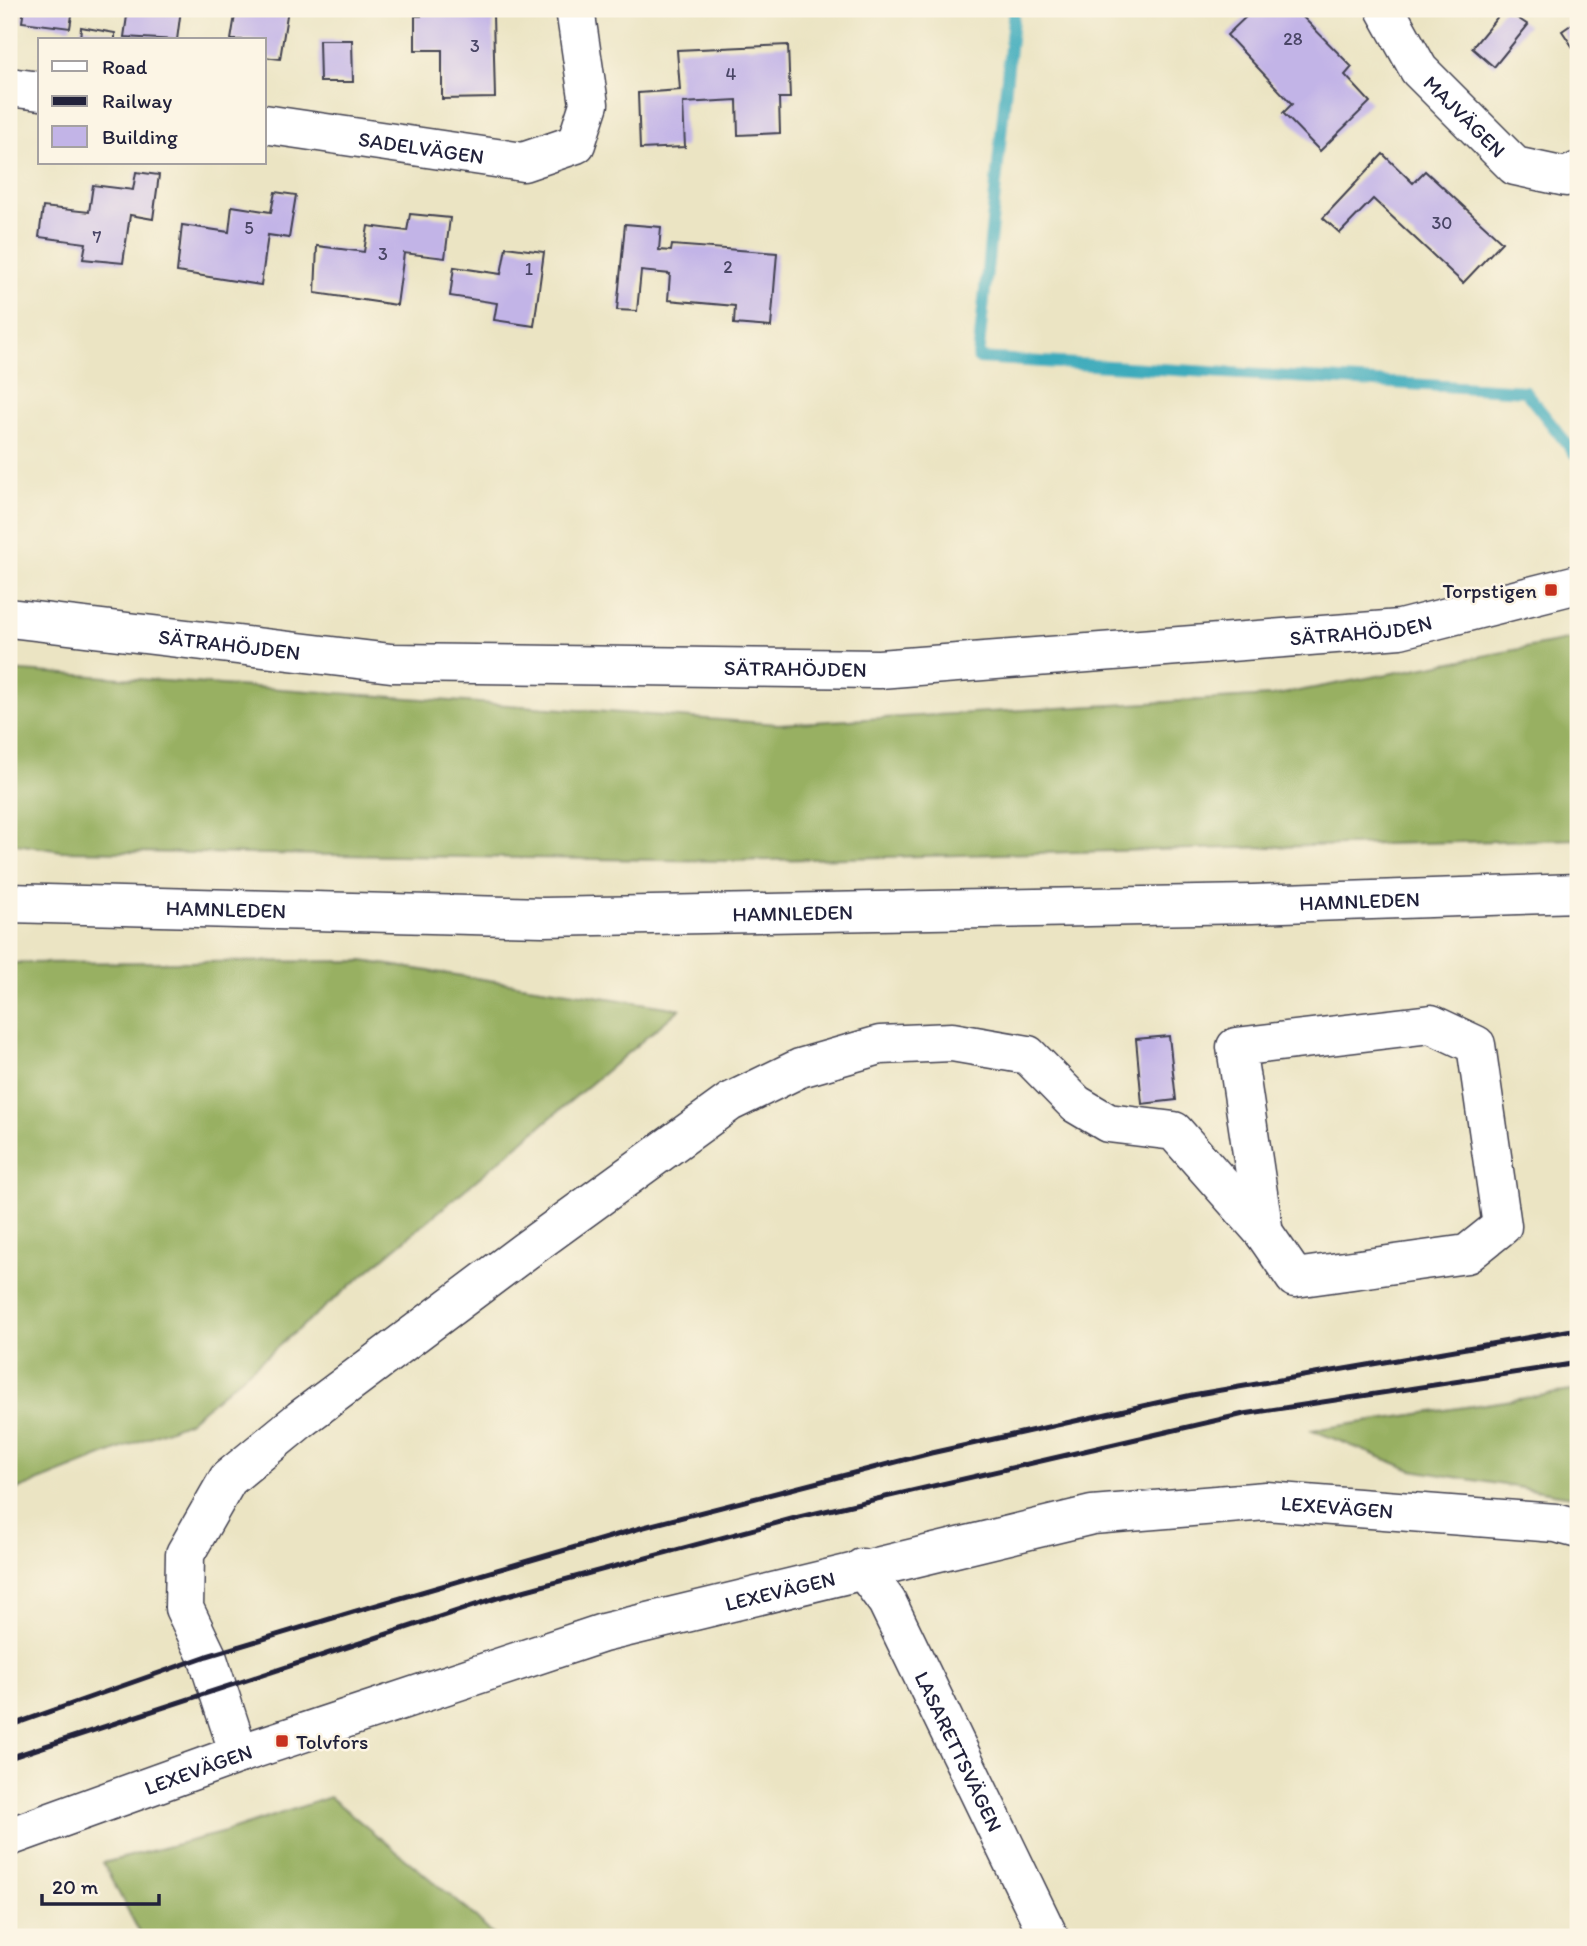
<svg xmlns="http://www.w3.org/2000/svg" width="1587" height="1946" font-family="Itim,sans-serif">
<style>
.forest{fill:#98b062;stroke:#5d694e;stroke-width:2}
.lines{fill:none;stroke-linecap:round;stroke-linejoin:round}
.stream{stroke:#3dabbc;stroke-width:12}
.building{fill:#c2b4e7}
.minor-casing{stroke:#403f4f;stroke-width:41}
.major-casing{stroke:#403f4f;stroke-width:41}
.minor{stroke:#fff;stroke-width:38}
.major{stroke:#fff;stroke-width:38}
.rail{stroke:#22223b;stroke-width:5}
.poi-dot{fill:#c8321e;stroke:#fcf5e5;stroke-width:2.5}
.labels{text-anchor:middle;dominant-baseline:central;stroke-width:5;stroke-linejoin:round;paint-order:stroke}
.number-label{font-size:18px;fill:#4a4666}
.street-label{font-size:21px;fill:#22223b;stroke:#fcf5e5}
.poi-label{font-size:21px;fill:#22223b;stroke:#fcf5e5;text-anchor:end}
</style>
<rect width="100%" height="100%" fill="#fcf5e5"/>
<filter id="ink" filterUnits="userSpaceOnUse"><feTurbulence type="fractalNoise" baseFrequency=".0143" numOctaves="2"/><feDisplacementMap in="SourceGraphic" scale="14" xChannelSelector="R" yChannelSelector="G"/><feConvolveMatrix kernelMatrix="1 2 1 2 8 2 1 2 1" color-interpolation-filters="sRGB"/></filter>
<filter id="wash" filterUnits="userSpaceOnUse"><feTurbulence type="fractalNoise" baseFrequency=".00686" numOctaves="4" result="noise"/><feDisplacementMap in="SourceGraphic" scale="28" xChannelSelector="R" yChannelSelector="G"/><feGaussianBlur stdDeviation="1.57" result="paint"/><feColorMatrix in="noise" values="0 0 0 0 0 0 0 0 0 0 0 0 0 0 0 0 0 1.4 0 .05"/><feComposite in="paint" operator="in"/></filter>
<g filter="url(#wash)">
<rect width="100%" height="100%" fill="#ebe4c3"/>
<g class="forest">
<polygon points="1578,638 1578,839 730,861 62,851 9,843 9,670 778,724 1272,696"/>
<polygon points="363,961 680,1009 188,1422 9,1493 9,963"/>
<polygon points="1578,1390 1578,1497 1412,1470 1312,1430"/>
<polygon points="330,1797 469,1911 495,1937 142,1937 103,1863 225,1832"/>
</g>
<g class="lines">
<polyline class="stream" points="1014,9 978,358 1525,391 1575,454"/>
</g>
<g id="blocks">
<g class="building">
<polygon points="24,9 73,9 70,28 22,22"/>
<polygon points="128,9 181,9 177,40 124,37"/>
<polygon points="236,9 288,9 280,59 264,57 264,40 231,40"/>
<polygon points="420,9 484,9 484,14 493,14 495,98 442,99 442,50 415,50 415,16 421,16"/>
<polygon points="1254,9 1295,9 1352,67 1345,75 1370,102 1320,151 1283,113 1292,104 1227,35"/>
<polygon points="1504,9 1528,25 1494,67 1472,48"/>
<polygon points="1578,15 1578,55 1562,31 1575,22 1573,19"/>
<polygon points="81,27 115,33 115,40 80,40"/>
<polygon points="319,40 352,40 353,82 320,82"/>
<polygon points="788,45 790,98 779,98 780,133 738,135 737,100 683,103 685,147 640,149 638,93 680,90 677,50"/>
<polygon points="9,154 15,154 10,188 9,188"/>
<polygon points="1383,154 1413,183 1425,171 1502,242 1463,283 1373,199 1340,233 1323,218"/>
<polygon points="136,172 159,175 153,219 130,215 123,263 83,259 86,243 39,237 43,207 89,212 93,185 133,190"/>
<polygon points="275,192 296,195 289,238 268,235 261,285 177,272 182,225 229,232 232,206 271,212"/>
<polygon points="410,214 450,218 445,258 404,253 397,305 315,293 317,246 364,252 368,226 407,231"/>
<polygon points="625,224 661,227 659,250 671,251 672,245 777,253 771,327 734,324 735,306 668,300 670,274 641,271 637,311 617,310"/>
<polygon points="506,247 544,252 534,326 494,320 497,303 450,296 454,267 501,274"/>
<polygon points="1169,1036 1176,1100 1142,1104 1136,1039"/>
</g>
</g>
</g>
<g filter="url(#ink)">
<use href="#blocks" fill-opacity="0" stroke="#403f4f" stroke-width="2"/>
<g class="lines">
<defs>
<g id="minor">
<path id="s1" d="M1385 9 1419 70 1515 166 1566 177 1578 171"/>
<polyline points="9,87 40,91"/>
<path id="s2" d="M264 124 523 162 576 144 589 104 575 9"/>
<path id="s3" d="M9 618 391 663 879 669 1400 629 1578 584"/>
<polygon points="1431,1024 1476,1045 1502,1226 1467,1254 1295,1278 1264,1233 1236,1047"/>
<path id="s4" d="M862 1568 887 1602 1049 1937"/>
<polyline points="239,1754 207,1656 184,1608 185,1554 228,1479 301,1419 525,1251 730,1102 800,1068 880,1045 952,1042 1028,1055 1076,1104 1108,1123 1174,1131 1264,1233"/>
<path id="s5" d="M9 1837 239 1754 603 1633 1092 1515 1266 1501 1556 1523 1578 1529"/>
</g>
<g id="major">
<path id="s6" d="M9 903 543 917 1252 904 1578 893"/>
</g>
</defs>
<use href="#minor" class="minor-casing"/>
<use href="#major" class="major-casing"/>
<use href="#minor" class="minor"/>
<use href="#major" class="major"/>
<g class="rail">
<polyline points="9,1726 207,1656 353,1612 644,1527 931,1453 1192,1395 1578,1329"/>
<polyline points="9,1758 497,1598 799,1517 1244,1414 1578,1363"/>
</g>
</g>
</g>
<g class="poi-dot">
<rect x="1544" y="583" width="14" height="14" rx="3.5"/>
<rect x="275" y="1734" width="14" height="14" rx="3.5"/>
</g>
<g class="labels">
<g class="number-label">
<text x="1293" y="39">28</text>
<text x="475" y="46">3</text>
<text x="731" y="74">4</text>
<text x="1442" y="223">30</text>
<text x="249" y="228">5</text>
<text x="97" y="237">7</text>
<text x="383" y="254">3</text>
<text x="728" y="267">2</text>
<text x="529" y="269">1</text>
</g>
<g class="street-label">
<text stroke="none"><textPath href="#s1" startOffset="135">MAJVÄGEN</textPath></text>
<text stroke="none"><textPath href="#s2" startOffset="159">SADELVÄGEN</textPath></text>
<text stroke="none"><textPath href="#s3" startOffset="1356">SÄTRAHÖJDEN</textPath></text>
<text stroke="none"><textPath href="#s3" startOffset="222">SÄTRAHÖJDEN</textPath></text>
<text stroke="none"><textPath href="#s3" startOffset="789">SÄTRAHÖJDEN</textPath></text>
<text stroke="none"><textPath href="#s6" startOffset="1351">HAMNLEDEN</textPath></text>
<text stroke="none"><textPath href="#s6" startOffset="217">HAMNLEDEN</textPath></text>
<text stroke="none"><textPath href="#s6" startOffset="784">HAMNLEDEN</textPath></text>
<text stroke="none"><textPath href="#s5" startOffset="1377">LEXEVÄGEN</textPath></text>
<text stroke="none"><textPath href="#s5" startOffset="810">LEXEVÄGEN</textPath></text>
<text stroke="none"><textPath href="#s4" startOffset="208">LASARETTSVÄGEN</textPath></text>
<text stroke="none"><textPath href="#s5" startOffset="201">LEXEVÄGEN</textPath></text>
</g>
<g class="poi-label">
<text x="1537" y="590">Torpstigen</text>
<text x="296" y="1741" text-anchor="start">Tolvfors</text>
</g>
</g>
<rect width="1587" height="1946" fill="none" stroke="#fcf5e5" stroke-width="35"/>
<rect x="38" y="38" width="228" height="126" fill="#fcf5e5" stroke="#a5a1a1" stroke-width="2"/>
<rect x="52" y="61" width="35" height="10" fill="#ffffff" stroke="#a5a1a1" stroke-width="2"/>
<text x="102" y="74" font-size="21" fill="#22223b">Road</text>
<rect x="52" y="96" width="35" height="10" fill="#22223b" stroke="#a5a1a1" stroke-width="2"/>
<text x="102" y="108" font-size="21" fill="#22223b">Railway</text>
<rect x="52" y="126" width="35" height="21" fill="#c2b4e7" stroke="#a5a1a1" stroke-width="2"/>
<text x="102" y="144" font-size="21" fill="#22223b">Building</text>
<path d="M42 1894v10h117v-10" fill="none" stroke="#22223b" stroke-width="3.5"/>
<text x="52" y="1894" font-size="21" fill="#22223b" stroke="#fcf5e5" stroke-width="5" paint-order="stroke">20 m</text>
</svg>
